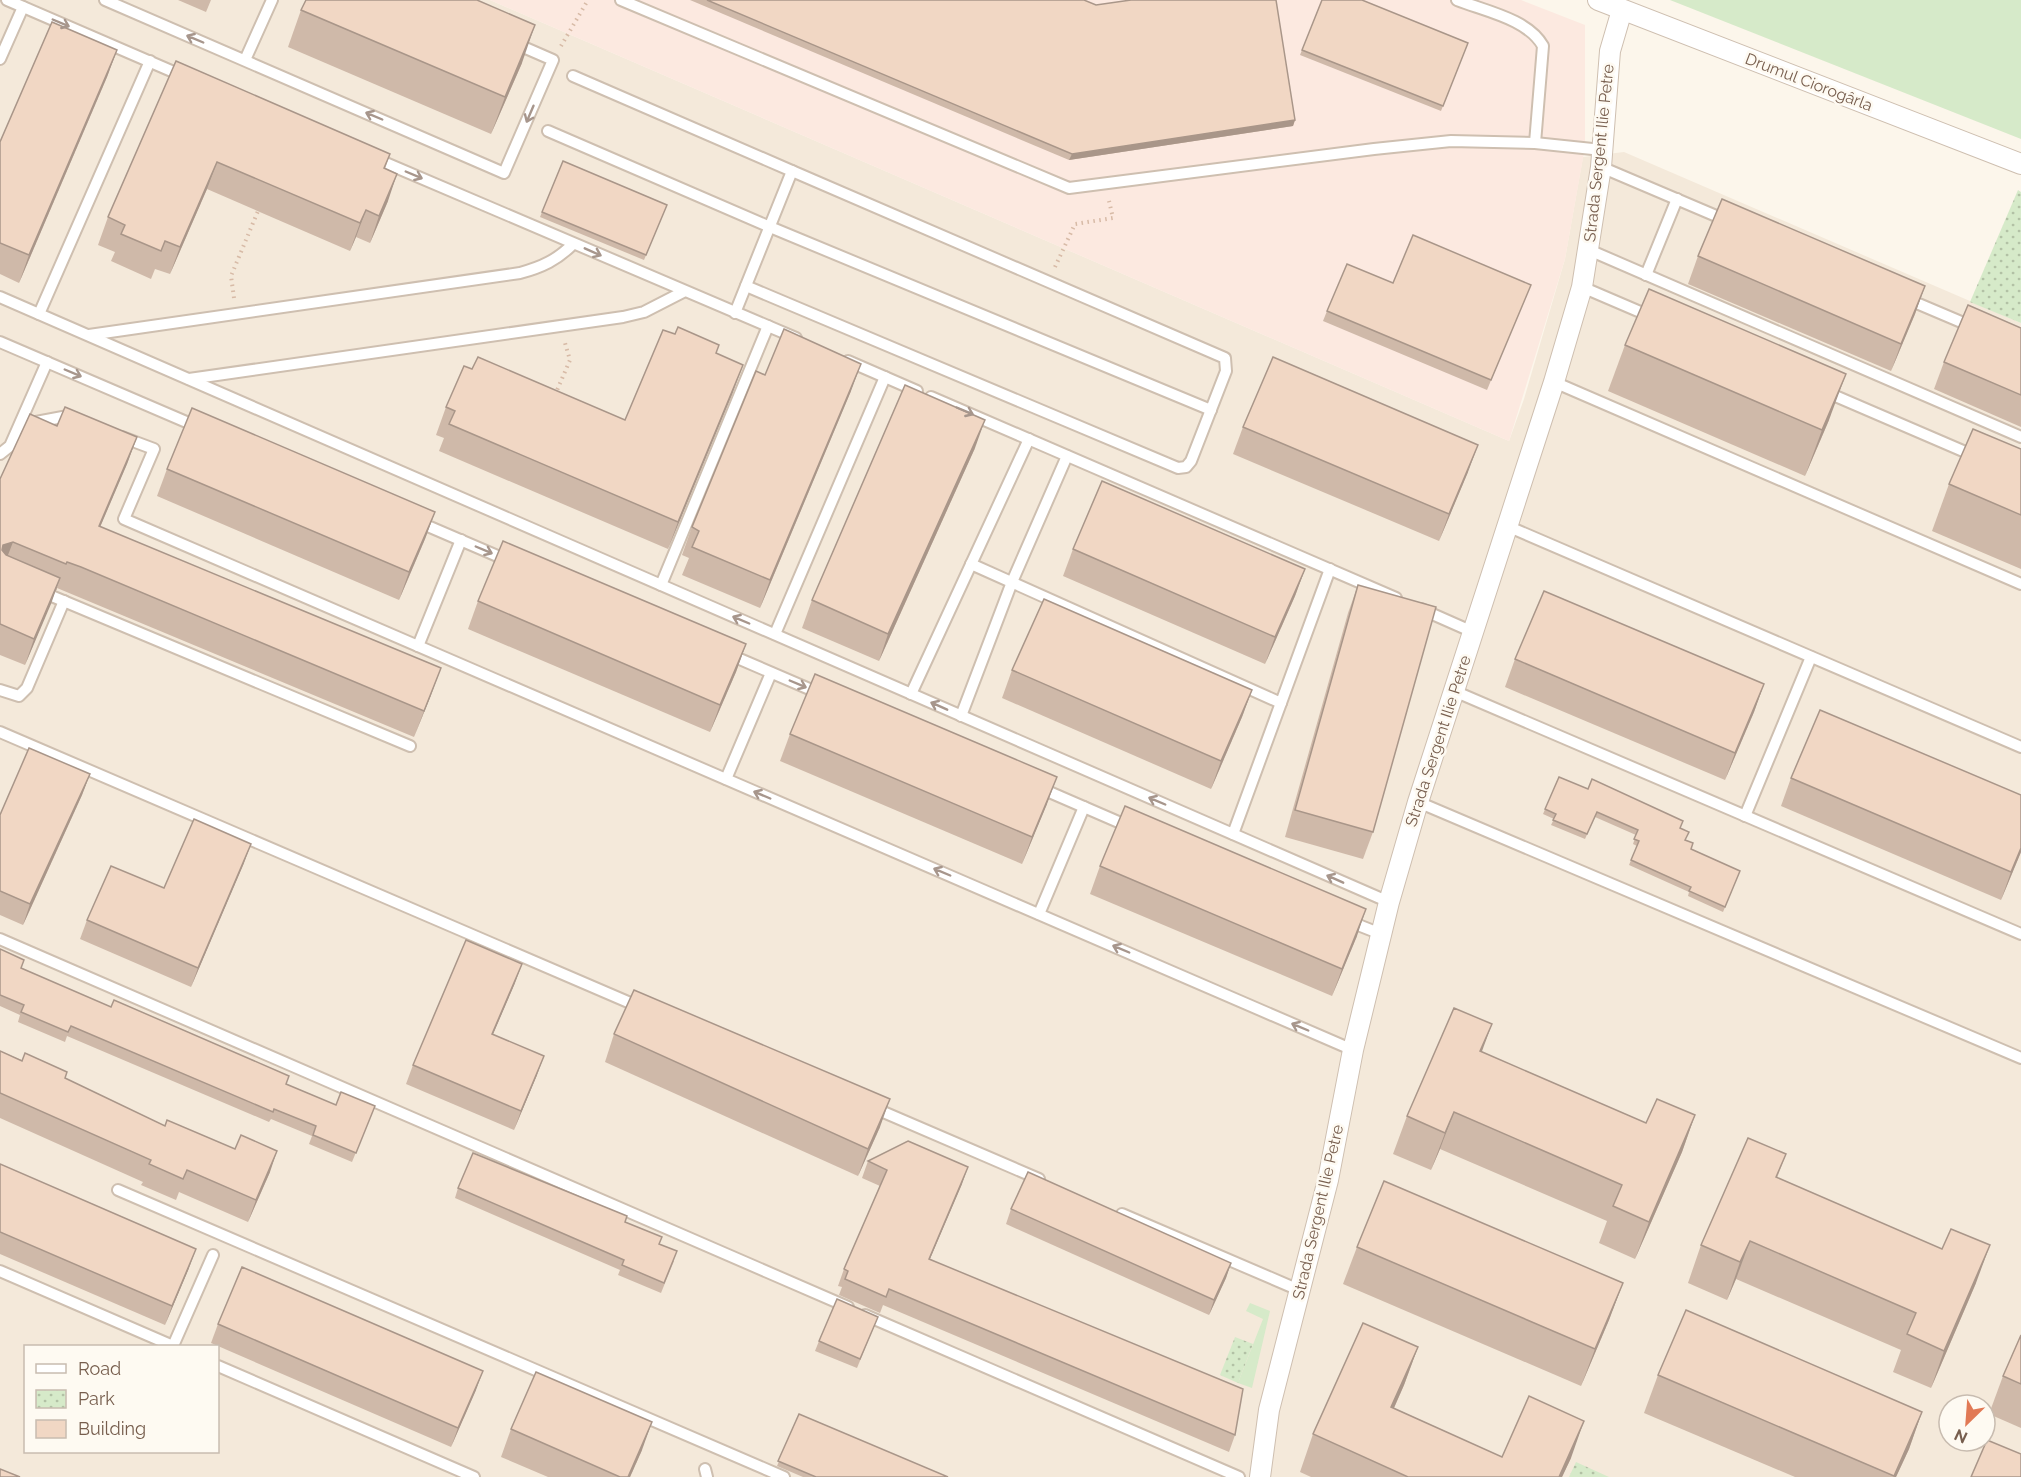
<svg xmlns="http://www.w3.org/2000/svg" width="2021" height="1477" font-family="Raleway,sans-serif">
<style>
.residential{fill:#f4e9da;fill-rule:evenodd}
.commercial{fill:#fce9e0}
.green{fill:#d6eac9}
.park{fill:url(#park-dots)}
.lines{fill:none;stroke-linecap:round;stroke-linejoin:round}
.service-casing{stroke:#cebfb0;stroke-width:14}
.minor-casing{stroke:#cebfb0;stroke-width:22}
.path{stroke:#d7baa6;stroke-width:4;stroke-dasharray:1.5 4.5;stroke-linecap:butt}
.service{stroke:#fff;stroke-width:10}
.minor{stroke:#fff;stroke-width:20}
.wall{fill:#cfb9a9}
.shaded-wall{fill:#a99689}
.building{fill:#f1d7c4;stroke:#a99689;stroke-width:1.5}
.oneway{stroke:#a7968c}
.labels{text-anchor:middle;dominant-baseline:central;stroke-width:5;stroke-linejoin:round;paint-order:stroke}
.street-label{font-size:16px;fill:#775e4e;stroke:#fefaf2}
</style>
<defs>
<pattern id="park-dots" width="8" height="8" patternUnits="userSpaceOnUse" patternTransform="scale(1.5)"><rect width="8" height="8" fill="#d6eac9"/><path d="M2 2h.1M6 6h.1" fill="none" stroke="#b2c1a5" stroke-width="1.8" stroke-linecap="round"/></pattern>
</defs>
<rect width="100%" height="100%" fill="#fcf6eb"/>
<path class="residential" d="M0 0H490L1509 441 1524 399 1565 259 1583 157 1624 152 2021 323V1477H0ZM26 1346H218V1452H26ZM1949 1405H1985V1441H1949Z"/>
<polygon class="commercial" points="490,0 1521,0 1585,25 1585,147 1565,259 1509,441"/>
<g class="green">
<polygon points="1670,0 2021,0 2021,139"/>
<polygon points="1250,1303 1270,1311 1252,1388 1238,1383 1263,1319 1246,1311"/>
</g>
<g class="park">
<polygon points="2018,190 2021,192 2021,323 1970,302"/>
<polygon points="1235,1337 1253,1344 1238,1383 1220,1375"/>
<polygon points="1576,1462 1609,1477 1569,1477"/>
</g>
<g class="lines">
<defs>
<g id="service">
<polyline points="7,0 183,76"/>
<polyline points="105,0 504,173 553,60 514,43"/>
<polyline points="621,0 1069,188 1374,149 1451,141 1535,143 1602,150"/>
<path d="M1457 0C1485 11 1528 19 1543 46L1535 143"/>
<polyline points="0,59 23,7"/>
<polyline points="245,60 272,0"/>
<polyline points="573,76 792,171 735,313"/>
<polyline points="548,131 770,227 1211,410"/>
<polyline points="374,158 796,338"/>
<polyline points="1601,167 1728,221"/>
<polyline points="1589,250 2021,437"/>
<polyline points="1646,275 1677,199"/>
<polyline points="746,286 1178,468 1186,467 1191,461 1226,371 1225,358 792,171"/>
<polyline points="1582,287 1652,317"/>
<polyline points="0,297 1389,902"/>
<polyline points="1907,299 1973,327"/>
<polyline points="39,314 150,61"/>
<path d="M89 335 520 273C542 267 557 260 573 244"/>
<polyline points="0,342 198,427"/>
<polyline points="848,361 917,391"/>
<polyline points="189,379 623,317 644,312 683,292"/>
<polyline points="1554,382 2021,584"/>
<polyline points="1826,392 1977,457"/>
<polyline points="931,397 1396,598"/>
<polyline points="20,425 68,416 74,418"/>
<polyline points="122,437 154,449 124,519 1353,1050"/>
<polyline points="0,454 10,446 47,362"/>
<polyline points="416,521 509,561"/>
<polyline points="1507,526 2021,747"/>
<polyline points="971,564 1281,703"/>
<polyline points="661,585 768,326"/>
<polyline points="42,592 410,746"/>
<polyline points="1421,609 1473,632"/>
<polyline points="775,634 885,377"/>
<polyline points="418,646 461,540"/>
<polyline points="728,654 821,694"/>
<polyline points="0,690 19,696 27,688 64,601"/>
<polyline points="1454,691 2021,934"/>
<polyline points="911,694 1029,439"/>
<polyline points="961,716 1012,582 1067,456"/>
<polyline points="0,732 642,1008"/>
<polyline points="726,779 771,673"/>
<polyline points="1040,788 1130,827"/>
<polyline points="1418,802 2021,1058"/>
<polyline points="1745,816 1811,657"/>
<polyline points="1233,834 1330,569"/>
<polyline points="1039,914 1084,807"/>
<polyline points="1348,921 1381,934"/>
<polyline points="0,939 848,1307"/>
<polyline points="874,1108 1039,1179"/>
<polyline points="118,1190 784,1477"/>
<polyline points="1122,1214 1299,1290"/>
<polyline points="0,1271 173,1346"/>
<polyline points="865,1315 1239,1477"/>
<polyline points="173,1346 213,1255"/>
<polyline points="218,1366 474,1477"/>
<polyline points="705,1469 707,1477"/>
</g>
<g id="minor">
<polyline points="1598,0 2021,164"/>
<polyline points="1260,1477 1269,1410 1328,1180 1353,1050 1389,902 1418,802 1554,382 1582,287 1601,167 1610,51 1622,10"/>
</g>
</defs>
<use href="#service" class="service-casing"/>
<use href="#minor" class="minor-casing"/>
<g class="path">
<polyline points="561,46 588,0"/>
<polyline points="1055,267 1075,224 1113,218 1109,201"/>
<polyline points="234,298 231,276 258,211"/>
<polyline points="555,395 570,360 565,343"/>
</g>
<use href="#service" class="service"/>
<use href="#minor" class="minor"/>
</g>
<g class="wall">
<polygon points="178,0 211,0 206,12"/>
<polygon points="690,0 1084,0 1295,120 1293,126 1069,160"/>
<polygon points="1322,0 1468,43 1441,111 1300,55"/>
<polygon points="301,10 522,63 491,134 288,47"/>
<polygon points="117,50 107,77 19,283 0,274 0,142"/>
<polygon points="176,61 390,154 385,169 388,201 370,243 356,237 350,251 207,189 170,274 155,269 151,279 111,261 115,252 98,245 108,217"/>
<polygon points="563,161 667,205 644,260 540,217"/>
<polygon points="1698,256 1925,286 1915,314 1891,371 1688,284"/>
<polygon points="1393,283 1527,294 1487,390 1323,321 1327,311"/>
<polygon points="2021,328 2021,427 1934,389 1944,362"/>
<polygon points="1625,345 1829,420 1805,476 1608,391"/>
<polygon points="716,353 733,392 668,549 439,451 444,438 436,435 446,407 472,369 625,420"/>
<polygon points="765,375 851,391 760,608 682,575 689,558 682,555 692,527"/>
<polygon points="57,426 137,437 127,464 100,527 431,695 414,737 57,588 57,590 56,590 25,665 0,655 0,479"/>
<polygon points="1243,427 1468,472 1439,541 1233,454"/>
<polygon points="975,448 879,661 802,628 812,600"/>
<polygon points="2021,449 2021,569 1932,531 1949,484"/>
<polygon points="167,469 435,512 425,539 399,600 157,496"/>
<polygon points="1073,549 1305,569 1295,596 1265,664 1063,576"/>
<polygon points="1358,585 1373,832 1363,859 1285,837 1348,613"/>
<polygon points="478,601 746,644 736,672 710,732 468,629"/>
<polygon points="1515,659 1764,684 1754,712 1725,780 1505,687"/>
<polygon points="1012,670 1252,690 1242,717 1211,789 1002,698"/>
<polygon points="790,734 1047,804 1022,864 780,761"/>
<polygon points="90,774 82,795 23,925 0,915 0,815"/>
<polygon points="1559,777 1680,828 1691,849 1740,871 1723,912 1688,896 1689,892 1629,865 1637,846 1633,844 1636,835 1595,817 1585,839 1551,825 1554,819 1543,814"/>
<polygon points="1791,778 2021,852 2001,900 1781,806"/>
<polygon points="244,863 191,987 80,939 87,920 164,888"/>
<polygon points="1100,866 1357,936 1332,996 1090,894"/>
<polygon points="0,949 21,968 286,1084 336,1105 375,1106 352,1162 309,1144 312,1136 271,1119 269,1122 67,1036 65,1042 18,1022 20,1015 0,1006"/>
<polygon points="515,983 493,1034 537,1075 514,1130 406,1084 413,1065"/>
<polygon points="614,1034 880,1127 858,1176 605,1062"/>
<polygon points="0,1051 65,1078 165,1126 270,1172 248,1222 179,1192 176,1200 141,1185 143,1182 0,1118"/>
<polygon points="1482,1052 1646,1123 1695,1115 1682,1152 1635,1259 1599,1243 1607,1221 1440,1149 1431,1170 1393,1154 1407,1116"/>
<polygon points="1786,1154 1777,1178 1976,1283 1931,1388 1893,1372 1901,1350 1736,1279 1727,1300 1688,1283 1701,1245"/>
<polygon points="868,1161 962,1184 930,1259 1235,1435 1229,1452 883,1305 880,1313 839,1295 842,1287 838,1286 844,1269 880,1186 862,1178"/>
<polygon points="0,1164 189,1268 165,1325 0,1254"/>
<polygon points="458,1188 625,1222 659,1244 674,1261 661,1293 618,1275 620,1270 455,1198"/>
<polygon points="1011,1209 1231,1263 1226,1278 1209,1315 1006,1224"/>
<polygon points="1357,1247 1623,1283 1609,1320 1581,1386 1343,1284"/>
<polygon points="878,1317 857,1368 815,1351 819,1341"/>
<polygon points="218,1324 476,1390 451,1447 211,1343"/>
<polygon points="2021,1335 2021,1428 1989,1414 2003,1376"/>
<polygon points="1418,1347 1404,1385 1394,1408 1502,1457 1571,1458 1562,1477 1311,1477 1300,1472 1313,1434"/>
<polygon points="1658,1375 1922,1412 1909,1449 1896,1477 1795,1477 1644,1413"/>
<polygon points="799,1414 948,1477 803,1477 777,1466"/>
<polygon points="511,1429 642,1450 630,1477 548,1477 501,1457"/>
</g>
<g class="shaded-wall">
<polygon points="535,25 522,63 491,134 505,97"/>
<polygon points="117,50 107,77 19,283 29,255"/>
<polygon points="1295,120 1293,126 1069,160 1072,154"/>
<polygon points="217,162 207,189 170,274 180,247"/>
<polygon points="397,174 388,201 370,243 379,216"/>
<polygon points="366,210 356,237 350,251 360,223"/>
<polygon points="1925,286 1915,314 1891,371 1901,344"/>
<polygon points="861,364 851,391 760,608 770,580"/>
<polygon points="743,365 733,392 668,549 678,522"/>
<polygon points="1846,374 1829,420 1805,476 1822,430"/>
<polygon points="985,420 975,448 879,661 888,634"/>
<polygon points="137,437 127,464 89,553 99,526"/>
<polygon points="1478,445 1468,472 1439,541 1449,514"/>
<polygon points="435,512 425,539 399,600 409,572"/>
<polygon points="13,542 3,568 0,569 3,545"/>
<polygon points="1305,569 1295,596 1265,664 1275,637"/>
<polygon points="60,578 51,604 25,665 34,639"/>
<polygon points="746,644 736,672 710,732 720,705"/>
<polygon points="441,668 431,695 414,737 424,711"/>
<polygon points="1764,684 1754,712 1725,780 1735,753"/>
<polygon points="1252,690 1242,717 1211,789 1221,761"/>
<polygon points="90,774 82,795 23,925 30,904"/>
<polygon points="1057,777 1047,804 1022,864 1032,837"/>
<polygon points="251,844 244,863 191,987 198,968"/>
<polygon points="2021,848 2021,852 2001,900 2011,872"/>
<polygon points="1366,909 1357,936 1332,996 1342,969"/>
<polygon points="522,964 515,983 485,1053 492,1034"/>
<polygon points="1492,1024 1478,1062 1480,1051"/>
<polygon points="544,1056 537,1075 514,1130 521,1111"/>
<polygon points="890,1099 880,1127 858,1176 868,1149"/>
<polygon points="1454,1112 1440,1149 1431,1170 1445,1133"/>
<polygon points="1695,1115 1682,1152 1635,1259 1649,1222"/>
<polygon points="277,1151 270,1172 248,1222 256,1200"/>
<polygon points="968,1167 962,1184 923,1275 929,1259"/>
<polygon points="1750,1241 1736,1279 1727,1300 1740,1262"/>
<polygon points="1990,1245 1976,1283 1931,1388 1944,1351"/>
<polygon points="196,1249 189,1268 165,1325 172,1306"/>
<polygon points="1231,1263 1226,1278 1209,1315 1214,1300"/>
<polygon points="1623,1283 1609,1320 1581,1386 1595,1349"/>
<polygon points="1418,1347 1404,1385 1378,1444 1391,1407"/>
<polygon points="483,1371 476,1390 451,1447 458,1428"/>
<polygon points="1922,1412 1909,1449 1896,1477 1894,1477"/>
<polygon points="1584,1421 1571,1458 1562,1477 1559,1477"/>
<polygon points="652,1422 642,1450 630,1477 628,1477"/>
</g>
<g class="building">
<polygon points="306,0 477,0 535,25 505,97 301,10"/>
<polygon points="707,0 1084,0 1096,5 1131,0 1276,0 1295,120 1072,154"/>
<polygon points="1322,0 1362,0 1468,43 1443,106 1302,50"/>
<polygon points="52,22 117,50 29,255 0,243 0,142"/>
<polygon points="176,61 390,154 384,168 397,174 379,216 366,210 360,223 217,162 180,247 165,241 161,251 121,234 125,225 108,217"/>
<polygon points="563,161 667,205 646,255 542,212"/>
<polygon points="1722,199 1925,286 1901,344 1698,256"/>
<polygon points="1413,235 1531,285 1491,380 1327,311 1347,264 1393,283"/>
<polygon points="1649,289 1846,374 1822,430 1625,345"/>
<polygon points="1968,305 2021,328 2021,395 1944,362"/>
<polygon points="678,327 719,345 716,353 743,365 678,522 449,424 455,411 446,407 464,366 472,369 478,357 625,420 663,330 675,334"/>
<polygon points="784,329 861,364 770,580 692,547 699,531 692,527 756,371 765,375"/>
<polygon points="1273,357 1478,445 1449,514 1243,427"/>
<polygon points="905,385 985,420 888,634 812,600"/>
<polygon points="65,407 137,437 99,526 441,668 424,711 81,567 67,562 66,564 13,542 3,545 2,550 6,555 60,578 34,639 0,624 0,479 30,414 57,426"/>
<polygon points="192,408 435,512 409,572 167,469"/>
<polygon points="1973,429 2021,449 2021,515 1949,484"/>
<polygon points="1102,481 1305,569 1275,637 1073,549"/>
<polygon points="503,541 746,644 720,705 478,601"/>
<polygon points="1358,585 1436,607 1373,832 1295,810"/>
<polygon points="1544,591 1764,684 1735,753 1515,659"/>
<polygon points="1044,599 1252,690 1221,761 1012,670"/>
<polygon points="815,674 1057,777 1032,837 790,734"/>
<polygon points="1820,710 2021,795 2021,848 2011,872 1791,778"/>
<polygon points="29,748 90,774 30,904 0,891 0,815"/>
<polygon points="1559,777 1588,789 1592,779 1683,821 1680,828 1689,832 1685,840 1693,843 1691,849 1740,871 1725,907 1689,891 1691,887 1631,860 1639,841 1634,839 1638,830 1597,812 1587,834 1553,820 1556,814 1545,809"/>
<polygon points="1125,806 1366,909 1342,969 1100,866"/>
<polygon points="194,819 251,844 198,968 87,920 111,866 164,888"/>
<polygon points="466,940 522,964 492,1034 544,1056 521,1111 413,1065"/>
<polygon points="0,949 24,960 21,968 111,1007 114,1000 289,1076 286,1084 336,1105 341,1092 375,1106 356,1153 313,1135 316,1126 274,1109 273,1112 71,1026 68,1032 21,1012 24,1005 0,995"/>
<polygon points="634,990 890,1099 868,1149 614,1034"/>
<polygon points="1454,1008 1492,1024 1480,1051 1646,1123 1657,1099 1695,1115 1649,1222 1613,1206 1622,1185 1454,1112 1445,1133 1407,1116"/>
<polygon points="0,1051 22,1061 25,1053 67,1072 65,1078 165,1126 167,1120 235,1149 241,1135 277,1151 256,1200 187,1170 183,1179 149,1164 151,1160 0,1093"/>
<polygon points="1748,1138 1786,1154 1776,1177 1942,1249 1951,1229 1990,1245 1944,1351 1907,1334 1916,1313 1750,1241 1740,1262 1701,1245"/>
<polygon points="908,1141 968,1167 929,1259 1243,1389 1235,1435 889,1289 886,1297 845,1279 848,1271 844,1269 887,1170 868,1161"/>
<polygon points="473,1153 627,1216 625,1222 662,1237 659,1244 677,1251 664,1283 622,1265 624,1260 458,1188"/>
<polygon points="0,1164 196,1249 172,1306 0,1232"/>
<polygon points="1028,1172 1231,1263 1214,1300 1011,1209"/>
<polygon points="1384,1181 1623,1283 1595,1349 1357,1247"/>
<polygon points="242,1267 483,1371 458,1428 218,1324"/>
<polygon points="837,1299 878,1317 860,1359 819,1341"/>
<polygon points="1686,1310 1922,1412 1894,1476 1658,1375"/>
<polygon points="1363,1323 1418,1347 1391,1407 1502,1457 1529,1396 1584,1421 1559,1477 1408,1477 1313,1434"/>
<polygon points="2021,1335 2021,1384 2003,1376"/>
<polygon points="536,1372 652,1422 628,1477 620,1477 511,1429"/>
<polygon points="799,1414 948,1477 816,1477 778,1461"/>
<polygon points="1987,1440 2021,1454 2021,1477 1971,1477"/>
<polygon points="0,1469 20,1477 0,1477"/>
</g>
<defs><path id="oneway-shaft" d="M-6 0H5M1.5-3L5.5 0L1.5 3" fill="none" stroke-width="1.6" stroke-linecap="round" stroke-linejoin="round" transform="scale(1.5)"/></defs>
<g class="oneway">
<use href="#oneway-shaft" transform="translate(61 23) rotate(23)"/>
<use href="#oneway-shaft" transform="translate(195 39) rotate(-157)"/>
<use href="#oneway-shaft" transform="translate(530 114) rotate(113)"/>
<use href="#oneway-shaft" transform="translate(374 116) rotate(-157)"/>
<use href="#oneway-shaft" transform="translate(414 175) rotate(23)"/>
<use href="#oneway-shaft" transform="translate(593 252) rotate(24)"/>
<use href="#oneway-shaft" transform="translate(73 373) rotate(23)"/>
<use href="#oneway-shaft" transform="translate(965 411) rotate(23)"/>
<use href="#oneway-shaft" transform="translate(484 550) rotate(23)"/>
<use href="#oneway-shaft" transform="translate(741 620) rotate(-157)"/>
<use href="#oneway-shaft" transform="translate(798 684) rotate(23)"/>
<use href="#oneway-shaft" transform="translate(939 706) rotate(-156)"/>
<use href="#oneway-shaft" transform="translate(762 795) rotate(-157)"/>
<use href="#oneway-shaft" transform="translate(1157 801) rotate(-157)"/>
<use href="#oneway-shaft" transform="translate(942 872) rotate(-157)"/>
<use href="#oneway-shaft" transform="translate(1335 879) rotate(-156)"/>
<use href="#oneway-shaft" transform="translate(1121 949) rotate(-157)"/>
<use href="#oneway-shaft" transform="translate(1300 1027) rotate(-157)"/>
</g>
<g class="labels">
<g class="street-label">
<text transform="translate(1809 82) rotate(21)">Drumul Ciorogârla</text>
<text transform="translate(1599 153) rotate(-84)">Strada Sergent Ilie Petre</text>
<text transform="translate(1438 741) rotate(-72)">Strada Sergent Ilie Petre</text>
<text transform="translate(1318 1212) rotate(-77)">Strada Sergent Ilie Petre</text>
</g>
</g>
<rect x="24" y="1345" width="195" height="108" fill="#fefaf2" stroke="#c8bcb0" stroke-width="1.5"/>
<rect x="36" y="1364" width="30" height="9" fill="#ffffff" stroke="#c8bcb0" stroke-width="1.5"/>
<text x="78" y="1375" font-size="18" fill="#775e4e">Road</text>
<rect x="36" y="1390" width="30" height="18" fill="url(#park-dots)" stroke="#c8bcb0" stroke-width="1.5"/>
<text x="78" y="1405" font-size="18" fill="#775e4e">Park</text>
<rect x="36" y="1420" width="30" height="18" fill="#f1d7c4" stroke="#c8bcb0" stroke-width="1.5"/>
<text x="78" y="1435" font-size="18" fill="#775e4e">Building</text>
<g transform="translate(1967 1423) rotate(205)"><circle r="28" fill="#fefaf2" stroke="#c8bcb0" stroke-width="1.5"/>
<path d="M0-4.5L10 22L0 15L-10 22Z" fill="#e17955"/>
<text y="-9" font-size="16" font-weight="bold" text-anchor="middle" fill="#775e4e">N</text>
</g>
</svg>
